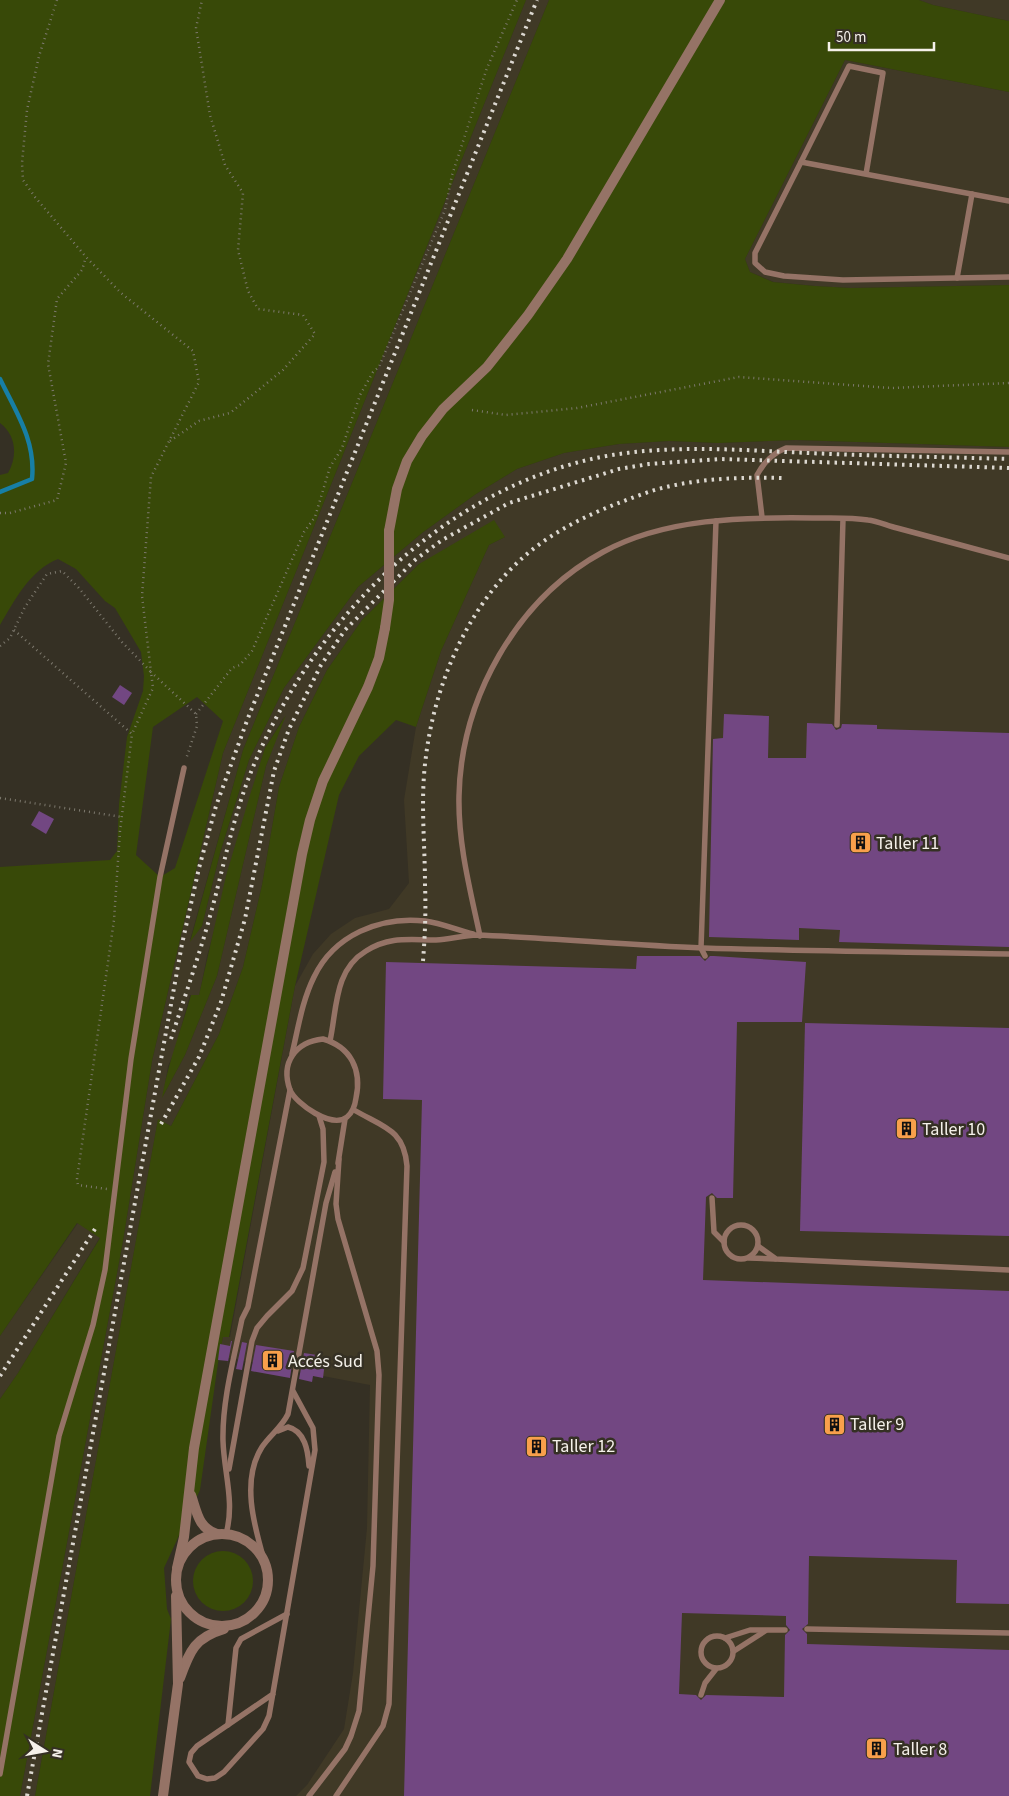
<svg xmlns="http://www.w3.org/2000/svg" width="1009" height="1796" font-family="'Source Sans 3',sans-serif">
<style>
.built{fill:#403926;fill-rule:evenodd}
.green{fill:#384908;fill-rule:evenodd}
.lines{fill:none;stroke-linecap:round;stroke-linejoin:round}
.stream{stroke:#177fa5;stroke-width:4.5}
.building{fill:#724782;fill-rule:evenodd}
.path{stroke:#7d796e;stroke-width:2.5;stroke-dasharray:1 4;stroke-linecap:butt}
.service{stroke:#957366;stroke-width:5.5}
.minor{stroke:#957366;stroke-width:10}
.rail{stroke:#dcd8d1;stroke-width:4;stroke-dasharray:2.5 5;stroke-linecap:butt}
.minor-bridge{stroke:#957366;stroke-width:10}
.labels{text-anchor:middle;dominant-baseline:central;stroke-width:5;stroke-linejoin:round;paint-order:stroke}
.poi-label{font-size:18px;fill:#f5f1ea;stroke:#353024;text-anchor:start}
</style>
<rect width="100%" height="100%" fill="#353024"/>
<g class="built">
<path d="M526 0H549L243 750 190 940 202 926 220 853 249 760 284 688 358 587 422 533 476 494 517 469 564 453 619 444 669 441 718 443 796 440 1009 447V1796H296L307 1785 344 1729 353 1673 367 1528 370 1385 219 1356 223 1336 230 1337 295 986 313 954 331 934 355 918 389 909 409 883 404 800 416 727 441 651 489 545 505 537 419 564 362 620 327 670 299 727 279 787 262 885 243 967 219 1034 171 1126 158 1120 35 1796H20L123 1241 152 1061 223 753ZM284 717 266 766 217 976 185 1055 163 1096 168 1066 174 1053 190 995 199 996 207 956 265 748Z"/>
<polygon points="919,0 1009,0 1009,21 933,5"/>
<polygon points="845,60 1009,92 1009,285 851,288 815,286 774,282 750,272 745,259"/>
<polygon points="78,1223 100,1237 18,1373 0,1399 0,1336"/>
</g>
<g class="green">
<path d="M0 0H526L223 753 152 1061 123 1241 20 1796H0V1399L18 1373 100 1238 77 1223 0 1336V867L110 860 117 851 119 804 127 737 143 691 144 676 141 652 115 608 105 601 76 569 58 559C30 570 15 600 0 625V475L8 473C18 456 16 435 0 423ZM197 697 223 721 175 868 160 877 136 855 153 727Z"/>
<polygon points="549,0 919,0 933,5 1009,21 1009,92 845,60 745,259 750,272 773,282 815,286 851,288 1009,285 1009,447 796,440 718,443 669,441 619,444 564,453 517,469 476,494 422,533 358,587 284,688 249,760 220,853 202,926 190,942 243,750"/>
<polygon points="494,520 505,537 489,545 441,651 416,727 396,720 359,756 339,795 295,986 229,1337 223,1337 219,1356 200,1490 164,1568 167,1609 171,1619 150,1796 35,1796 158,1119 171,1126 219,1034 243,967 262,885 279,787 299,727 327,670 362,620 419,564"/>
<path d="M286 715 266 766 217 976 185 1055 162 1098C168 1063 181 1030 191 995H199L226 876 250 795 265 748Z"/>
<circle cx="223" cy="1581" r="30"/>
</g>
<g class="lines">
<path class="stream" d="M0 379C16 412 36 441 32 479L0 492"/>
</g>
<g class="building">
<polygon points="120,685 132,693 124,705 112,697"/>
<polygon points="724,714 769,716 768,758 806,758 807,723 832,724 836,730 841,728 842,724 877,725 877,729 1009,733 1009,947 839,942 840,930 799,928 799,940 709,937 713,739 723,738"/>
<polygon points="39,811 54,819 46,834 31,825"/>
<path d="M637 956H700L705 961 710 956H714L806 962 802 1022H737L733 1198H717L712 1193 706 1197 703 1280 1009 1291V1604L956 1603 957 1560 809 1556 808 1624 802 1629 807 1634V1644L1009 1650V1796H404L422 1100 383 1099 386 962 636 969ZM682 1613 786 1616V1625L790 1630 785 1635 784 1697 706 1695 701 1700 696 1695 679 1694Z"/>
<polygon points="805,1023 1009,1028 1009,1236 800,1231"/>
<polygon points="231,1341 232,1341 227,1367 228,1361 218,1360 220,1344 230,1346"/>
<polygon points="242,1342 247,1343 242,1370 236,1369"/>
<polygon points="256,1345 294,1351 290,1378 251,1371"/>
<polygon points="304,1353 317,1355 316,1361 325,1362 323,1378 313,1376 312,1382 299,1379"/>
</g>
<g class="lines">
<g class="path">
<polyline points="57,0 39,56 27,110 22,163 23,180 35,197 86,257 121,293 193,351 199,382 151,477 142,596 151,672 196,714 197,726 186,759"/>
<polyline points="472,410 506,415 577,408 739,377 891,388 1009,383"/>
<polyline points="170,441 199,421 230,413 283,370 315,334 303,315 258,309 248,291 238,250 243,193 225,165 210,115 196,28 202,0"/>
<polyline points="0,513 10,513 57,500 66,463 48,364 57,299 82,270 86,257"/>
<polyline points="14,630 132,734 120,831 114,920 77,1179 78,1185 107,1189"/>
<polyline points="0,646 10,638 25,607 47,574 62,571 78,587 122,642 151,672 153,688 132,734"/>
<polyline points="196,714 232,668 240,665 252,651 304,532 315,517 330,467 342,448 360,395 373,372 379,367 445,210 452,175 487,68 517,0"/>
<polyline points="0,798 122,817"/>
</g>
<g class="service">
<polyline points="801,162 755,253 755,263 765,272 784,276 843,280 1009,277"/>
<polyline points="866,174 883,73 849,66 801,162 1009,201"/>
<polyline points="957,278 972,194"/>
<path d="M762 517 757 475C764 462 773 453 786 448L1009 452"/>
<polyline points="837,725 843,519"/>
<path d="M480 936C470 889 458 844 459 796 461 699 516 599 603 552 665 518 744 517 813 518 831 518 850 517 868 520 878 521 888 526 897 528 934 538 972 548 1009 558"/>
<polyline points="705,956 701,948 716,521"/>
<path d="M323 1039C351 1047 362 1070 356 1098 355 1106 353 1112 347 1117 332 1129 296 1104 290 1090 280 1062 296 1042 323 1039Z"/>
<path d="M330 1041C337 1009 334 970 366 951 390 936 409 940 436 940 449 940 463 935 477 935 552 938 628 945 703 948 805 951 907 952 1009 954"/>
<path d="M292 1054C298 1029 302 1001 314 977 334 935 380 916 425 921 441 923 457 930 473 934"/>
<polyline points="338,1163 345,1119"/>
<polyline points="712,1198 714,1232 724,1242"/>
<circle cx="741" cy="1242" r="17"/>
<polyline points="758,1246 776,1259 1009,1270"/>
<polyline points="749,1258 775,1259"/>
<path d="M278 1431 288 1427C305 1431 308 1451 309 1466"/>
<polyline points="229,1469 252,1341 257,1328 267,1316 292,1291 303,1268 324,1162 323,1129 319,1116"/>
<path d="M226 1534C235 1502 224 1473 223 1441 222 1401 234 1358 242 1319L248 1307 290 1090"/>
<path d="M264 1560C254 1525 241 1480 262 1447 270 1435 282 1427 288 1414L326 1203 335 1172"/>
<polyline points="807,1629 1009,1633"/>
<circle cx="717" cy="1652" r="16"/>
<polyline points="725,1638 750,1630 785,1630"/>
<polyline points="734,1651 765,1631"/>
<polyline points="273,1694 197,1746 191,1753 189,1762 198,1776 207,1779 215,1778 224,1772 263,1729 269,1716 315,1450 313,1428 293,1391"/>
<polyline points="701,1695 705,1683 716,1669"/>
<polyline points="228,1725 236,1648 241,1639 287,1614"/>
<polyline points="0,1774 59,1436 93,1325 105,1270 131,1059 160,877 184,768"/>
<polyline points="309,1796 345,1749 351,1736 359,1711 373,1566 379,1375 377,1351 338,1219 336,1204 339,1159"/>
<path d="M336 1796 383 1726 389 1704 407 1166C404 1129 383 1127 354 1110"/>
</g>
<g class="minor">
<polyline points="389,531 397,489 407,461 422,436 443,409 487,367 528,315 567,259 720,0"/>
<path d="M191 1495C197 1512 198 1528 217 1534"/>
<circle cx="222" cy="1580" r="46"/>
<polyline points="177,1568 184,1537 194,1448 302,854 310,820 323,781 368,687 379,658 385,628"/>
<path d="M180 1678C190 1651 194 1638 224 1629"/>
<polyline points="163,1796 178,1684 176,1596"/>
</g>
<g class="rail">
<path d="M423 961C425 936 426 910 425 885 425 842 420 799 426 756 435 683 469 603 527 554 553 532 585 516 616 504 632 498 649 491 666 487 705 478 744 477 783 478"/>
<path d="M171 1039C185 996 200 953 212 909 225 861 234 813 253 767 313 621 442 489 601 457 669 444 740 450 808 453 875 456 942 457 1009 459"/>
<polyline points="161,1124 199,1057 221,1002 245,919 274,771 289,729 321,665 345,630 415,560 442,540 509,503 619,469 649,464 720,459 1009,468"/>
<polyline points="0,1376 95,1229"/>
<polyline points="27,1796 182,944 199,868 216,806 248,718 537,0"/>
</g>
<polyline class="minor-bridge" points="385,628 389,600 389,531"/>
</g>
<defs>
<symbol id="building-square" viewBox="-11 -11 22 22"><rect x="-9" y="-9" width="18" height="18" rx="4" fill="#f8a04b" stroke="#353024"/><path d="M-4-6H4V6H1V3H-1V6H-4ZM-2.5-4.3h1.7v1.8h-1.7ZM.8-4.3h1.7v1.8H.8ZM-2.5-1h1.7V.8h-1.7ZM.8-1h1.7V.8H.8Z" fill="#111"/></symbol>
</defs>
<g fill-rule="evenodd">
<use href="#building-square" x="848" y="830" width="25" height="25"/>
<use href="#building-square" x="894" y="1116" width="25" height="25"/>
<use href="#building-square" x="260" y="1348" width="25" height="25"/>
<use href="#building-square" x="822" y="1412" width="25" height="25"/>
<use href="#building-square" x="524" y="1434" width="25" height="25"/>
<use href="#building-square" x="864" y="1736" width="25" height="25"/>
</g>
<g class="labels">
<g class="poi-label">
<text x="876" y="843">Taller 11</text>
<text x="922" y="1129">Taller 10</text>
<text x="288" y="1361">Accés Sud</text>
<text x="850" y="1424">Taller 9</text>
<text x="552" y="1446">Taller 12</text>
<text x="893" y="1749">Taller 8</text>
</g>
</g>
<g transform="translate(45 1751) rotate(101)" stroke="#353024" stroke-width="4" paint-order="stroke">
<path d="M0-4L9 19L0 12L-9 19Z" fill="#f5f1ea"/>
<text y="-8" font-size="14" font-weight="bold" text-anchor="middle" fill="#f5f1ea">N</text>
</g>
<path d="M829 42v8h105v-8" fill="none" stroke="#f5f1ea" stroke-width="2.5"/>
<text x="836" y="42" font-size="15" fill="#f5f1ea" stroke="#353024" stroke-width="4" paint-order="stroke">50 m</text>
</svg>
